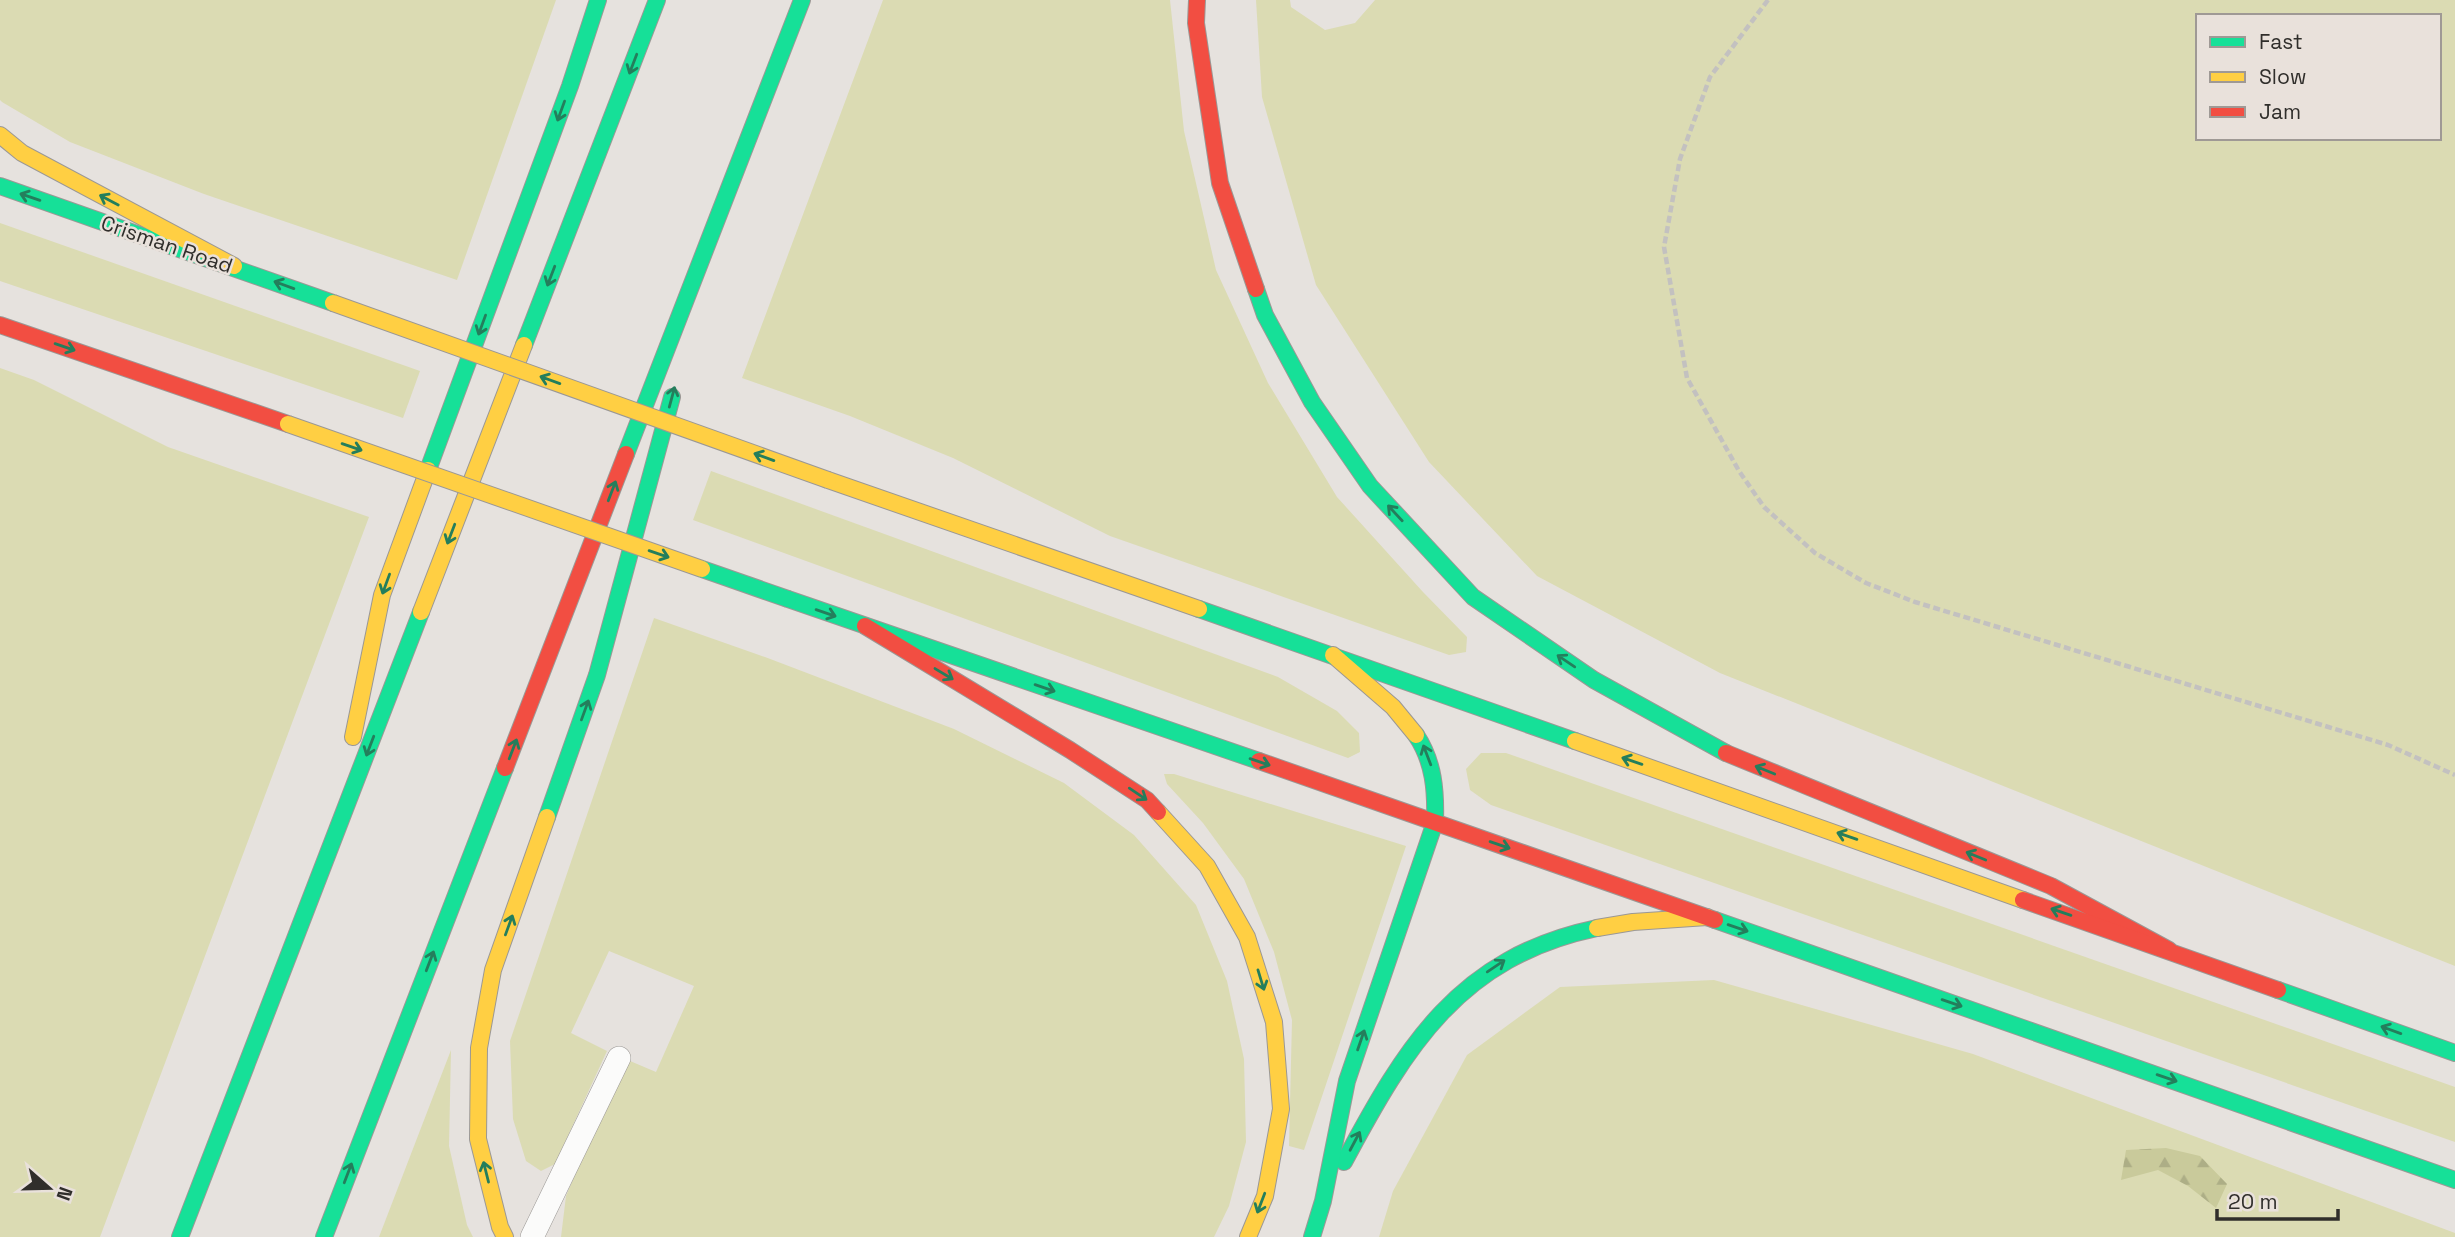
<svg xmlns="http://www.w3.org/2000/svg" width="2455" height="1237" font-family="'Space Grotesk',sans-serif">
<style>
.grass{fill:#dbdbb3;fill-rule:evenodd}
.forest{fill:url(#forest-firs)}
.lines{fill:none;stroke-linecap:round;stroke-linejoin:round}
.lane-casing{stroke:#9b9895;stroke-width:24}
.fast-casing{stroke:#9b9895;stroke-width:18}
.slow-casing{stroke:#9b9895;stroke-width:18}
.jam-casing{stroke:#9b9895;stroke-width:18}
.path{stroke:#c3c1c0;stroke-width:4.5;stroke-dasharray:7 3.5;stroke-linecap:butt}
.lane{stroke:#fbfbfa;stroke-width:23}
.fast{stroke:#16e098;stroke-width:16}
.slow{stroke:#ffcf43;stroke-width:16}
.jam{stroke:#f24e42;stroke-width:16}
.fast-bridge-casing{stroke:#9b9895;stroke-width:18;stroke-linecap:butt}
.slow-bridge-casing{stroke:#9b9895;stroke-width:18;stroke-linecap:butt}
.fast-bridge{stroke:#16e098;stroke-width:16}
.slow-bridge{stroke:#ffcf43;stroke-width:16}
.oneway{stroke:#247e5c}
.labels{text-anchor:middle;dominant-baseline:central;stroke-width:5;stroke-linejoin:round;paint-order:stroke}
.street-label{font-size:21px;fill:#302e2b;stroke:#e9e1db}
</style>
<defs>
<pattern id="forest-firs" width="22" height="20" patternUnits="userSpaceOnUse" patternTransform="scale(1.75)"><rect width="22" height="20" fill="#c9ca9b"/><path d="M5 1l3.5 6h-7zM16 11l3.5 6h-7z" fill="#adae86"/></pattern>
</defs>
<rect width="100%" height="100%" fill="#e6e2de"/>
<g class="grass">
<polygon points="0,0 556,0 457,280 204,194 70,142 2,102 0,100"/>
<polygon points="883,0 1170,0 1184,131 1216,270 1268,383 1337,497 1423,592 1467,637 1466,652 1449,655 1110,536 953,458 850,416 742,378"/>
<path d="M1256 0H1290L1291 7 1325 30 1355 23 1375 0H2455V966L1720 673 1537 576 1429 462 1316 285 1262 97ZM2198 16H2439V138H2198Z"/>
<polygon points="0,223 420,371 403,418 0,281"/>
<polygon points="0,368 34,380 168,447 369,517 100,1237 0,1237"/>
<polygon points="711,471 1278,677 1337,711 1359,733 1360,752 1348,758 693,520"/>
<polygon points="654,618 765,657 954,729 1064,783 1134,835 1196,905 1227,981 1244,1059 1246,1142 1229,1206 1214,1237 561,1237 566,1196 623,1058 656,1072 694,986 609,951 571,1033 607,1051 555,1164 541,1171 526,1161 513,1119 510,1041"/>
<polygon points="1481,753 1506,753 2455,1087 2455,1142 1491,805 1470,790 1466,769"/>
<polygon points="1164,774 1174,774 1406,846 1304,1150 1289,1146 1292,1020 1274,952 1244,879 1203,823 1167,784"/>
<polygon points="1714,980 1973,1054 2455,1233 2455,1237 1379,1237 1393,1191 1467,1055 1560,987"/>
<polygon points="451,1050 449,1146 467,1225 473,1237 379,1237"/>
</g>
<polygon class="forest" points="2166,1148 2200,1156 2227,1184 2216,1208 2188,1186 2158,1170 2121,1180 2126,1150"/>
<g class="lines">
<defs>
<polyline id="lane" points="532,1237 619,1058"/>
<g id="fast">
<polyline points="0,186 333,303"/>
<polyline points="1256,289 1265,315 1312,402 1370,486 1473,597 1594,680 1726,753"/>
<polyline points="524,345 657,0"/>
<polyline points="626,454 802,0"/>
<polyline points="428,470 570,86 598,0"/>
<polyline points="788,599 1259,761"/>
<polyline points="1199,609 1575,741"/>
<polyline points="547,817 597,675 672,397"/>
<polyline points="1715,920 2455,1180"/>
<polyline points="2278,990 2455,1053"/>
<path d="M1344 1162C1406 1046 1459 957 1597 928"/>
<polyline points="180,1237 421,612"/>
<polyline points="324,1237 505,768"/>
<path d="M1312 1237 1323 1201 1347 1081 1435 822C1436 791 1434 762 1416 735"/>
</g>
<g id="slow">
<polyline points="0,135 22,153 234,266"/>
<polyline points="828,480 1199,609"/>
<polyline points="421,612 524,345"/>
<polyline points="1333,655 1393,707 1416,735"/>
<polyline points="353,737 382,595 428,470"/>
<polyline points="1575,741 2023,900"/>
<polyline points="1158,812 1207,866 1247,937 1274,1022 1281,1109 1265,1196 1248,1237"/>
<polyline points="1597,928 1633,922 1707,917"/>
<polyline points="505,1237 500,1227 478,1139 479,1048 493,970 547,817"/>
</g>
<g id="jam">
<polyline points="1197,0 1196,23 1220,183 1256,289"/>
<polyline points="0,325 288,424"/>
<polyline points="865,626 1070,750 1147,800 1158,812"/>
<polyline points="1726,753 2051,886 2169,950"/>
<polyline points="1259,761 1715,920"/>
<polyline points="505,768 626,454"/>
<polyline points="2023,900 2278,990"/>
</g>
</defs>
<use href="#lane" class="lane-casing"/>
<use href="#fast" class="fast-casing"/>
<use href="#slow" class="slow-casing"/>
<use href="#jam" class="jam-casing"/>
<polyline class="path" points="1768,0 1710,77 1680,159 1664,247 1687,378 1739,471 1764,507 1815,553 1866,583 1915,602 2388,745 2455,775"/>
<use href="#lane" class="lane"/>
<use href="#fast" class="fast"/>
<use href="#slow" class="slow"/>
<use href="#jam" class="jam"/>
<defs>
<polyline id="fast-bridge" points="702,569 788,599"/>
<g id="slow-bridge">
<polyline points="333,303 828,480"/>
<polyline points="288,424 702,569"/>
</g>
</defs>
<use href="#fast-bridge" class="fast-bridge-casing"/>
<use href="#slow-bridge" class="slow-bridge-casing"/>
<use href="#fast-bridge" class="fast-bridge"/>
<use href="#slow-bridge" class="slow-bridge"/>
</g>
<defs><path id="oneway-shaft" d="M-6 0H5M1.5-3L5.5 0L1.5 3" fill="none" stroke-width="1.6" stroke-linecap="round" stroke-linejoin="round" transform="scale(1.75)"/></defs>
<g class="oneway">
<use href="#oneway-shaft" transform="translate(633 64) rotate(111)"/>
<use href="#oneway-shaft" transform="translate(561 111) rotate(110)"/>
<use href="#oneway-shaft" transform="translate(30 197) rotate(-161)"/>
<use href="#oneway-shaft" transform="translate(109 200) rotate(-152)"/>
<use href="#oneway-shaft" transform="translate(551 276) rotate(111)"/>
<use href="#oneway-shaft" transform="translate(284 285) rotate(-160)"/>
<use href="#oneway-shaft" transform="translate(482 325) rotate(110)"/>
<use href="#oneway-shaft" transform="translate(65 347) rotate(19)"/>
<use href="#oneway-shaft" transform="translate(550 380) rotate(-160)"/>
<use href="#oneway-shaft" transform="translate(672 397) rotate(-75)"/>
<use href="#oneway-shaft" transform="translate(352 447) rotate(19)"/>
<use href="#oneway-shaft" transform="translate(764 457) rotate(-160)"/>
<use href="#oneway-shaft" transform="translate(612 491) rotate(-69)"/>
<use href="#oneway-shaft" transform="translate(1395 513) rotate(-133)"/>
<use href="#oneway-shaft" transform="translate(451 534) rotate(111)"/>
<use href="#oneway-shaft" transform="translate(659 554) rotate(19)"/>
<use href="#oneway-shaft" transform="translate(386 584) rotate(110)"/>
<use href="#oneway-shaft" transform="translate(826 613) rotate(19)"/>
<use href="#oneway-shaft" transform="translate(1566 661) rotate(-146)"/>
<use href="#oneway-shaft" transform="translate(944 674) rotate(31)"/>
<use href="#oneway-shaft" transform="translate(1045 688) rotate(19)"/>
<use href="#oneway-shaft" transform="translate(585 710) rotate(-70)"/>
<use href="#oneway-shaft" transform="translate(370 746) rotate(111)"/>
<use href="#oneway-shaft" transform="translate(513 749) rotate(-69)"/>
<use href="#oneway-shaft" transform="translate(1427 755) rotate(-111)"/>
<use href="#oneway-shaft" transform="translate(1632 761) rotate(-161)"/>
<use href="#oneway-shaft" transform="translate(1260 762) rotate(19)"/>
<use href="#oneway-shaft" transform="translate(1765 770) rotate(-158)"/>
<use href="#oneway-shaft" transform="translate(1138 794) rotate(34)"/>
<use href="#oneway-shaft" transform="translate(1847 836) rotate(-161)"/>
<use href="#oneway-shaft" transform="translate(1500 845) rotate(19)"/>
<use href="#oneway-shaft" transform="translate(1976 856) rotate(-158)"/>
<use href="#oneway-shaft" transform="translate(2061 912) rotate(-161)"/>
<use href="#oneway-shaft" transform="translate(509 925) rotate(-70)"/>
<use href="#oneway-shaft" transform="translate(1738 928) rotate(19)"/>
<use href="#oneway-shaft" transform="translate(430 961) rotate(-69)"/>
<use href="#oneway-shaft" transform="translate(1496 966) rotate(-34)"/>
<use href="#oneway-shaft" transform="translate(1261 980) rotate(73)"/>
<use href="#oneway-shaft" transform="translate(1952 1003) rotate(19)"/>
<use href="#oneway-shaft" transform="translate(2391 1030) rotate(-160)"/>
<use href="#oneway-shaft" transform="translate(1361 1040) rotate(-71)"/>
<use href="#oneway-shaft" transform="translate(2167 1078) rotate(19)"/>
<use href="#oneway-shaft" transform="translate(1355 1141) rotate(-62)"/>
<use href="#oneway-shaft" transform="translate(486 1172) rotate(-104)"/>
<use href="#oneway-shaft" transform="translate(348 1173) rotate(-69)"/>
<use href="#oneway-shaft" transform="translate(1261 1203) rotate(111)"/>
</g>
<g class="labels">
<g class="street-label">
<text transform="translate(167 244) rotate(19)">Crisman Road</text>
</g>
</g>
<rect x="2196" y="14" width="245" height="126" fill="#e9e1db" stroke="#9f9995" stroke-width="2"/>
<rect x="2210" y="37" width="35" height="10" fill="#16e098" stroke="#9f9995" stroke-width="2"/>
<text x="2259" y="49" font-size="21" fill="#302e2b">Fast</text>
<rect x="2210" y="72" width="35" height="10" fill="#ffcf43" stroke="#9f9995" stroke-width="2"/>
<text x="2259" y="84" font-size="21" fill="#302e2b">Slow</text>
<rect x="2210" y="107" width="35" height="10" fill="#f24e42" stroke="#9f9995" stroke-width="2"/>
<text x="2259" y="119" font-size="21" fill="#302e2b">Jam</text>
<g transform="translate(49 1188) rotate(110)" stroke="#e9e1db" stroke-width="5" paint-order="stroke">
<path d="M0-5L12 26L0 18L-12 26Z" fill="#302e2b"/>
<text y="-10" font-size="19" font-weight="bold" text-anchor="middle" fill="#302e2b">N</text>
</g>
<path d="M2217 1209v10h121v-10" fill="none" stroke="#302e2b" stroke-width="3.5"/>
<text x="2228" y="1209" font-size="21" fill="#302e2b" stroke="#e9e1db" stroke-width="5" paint-order="stroke">20 m</text>
</svg>
